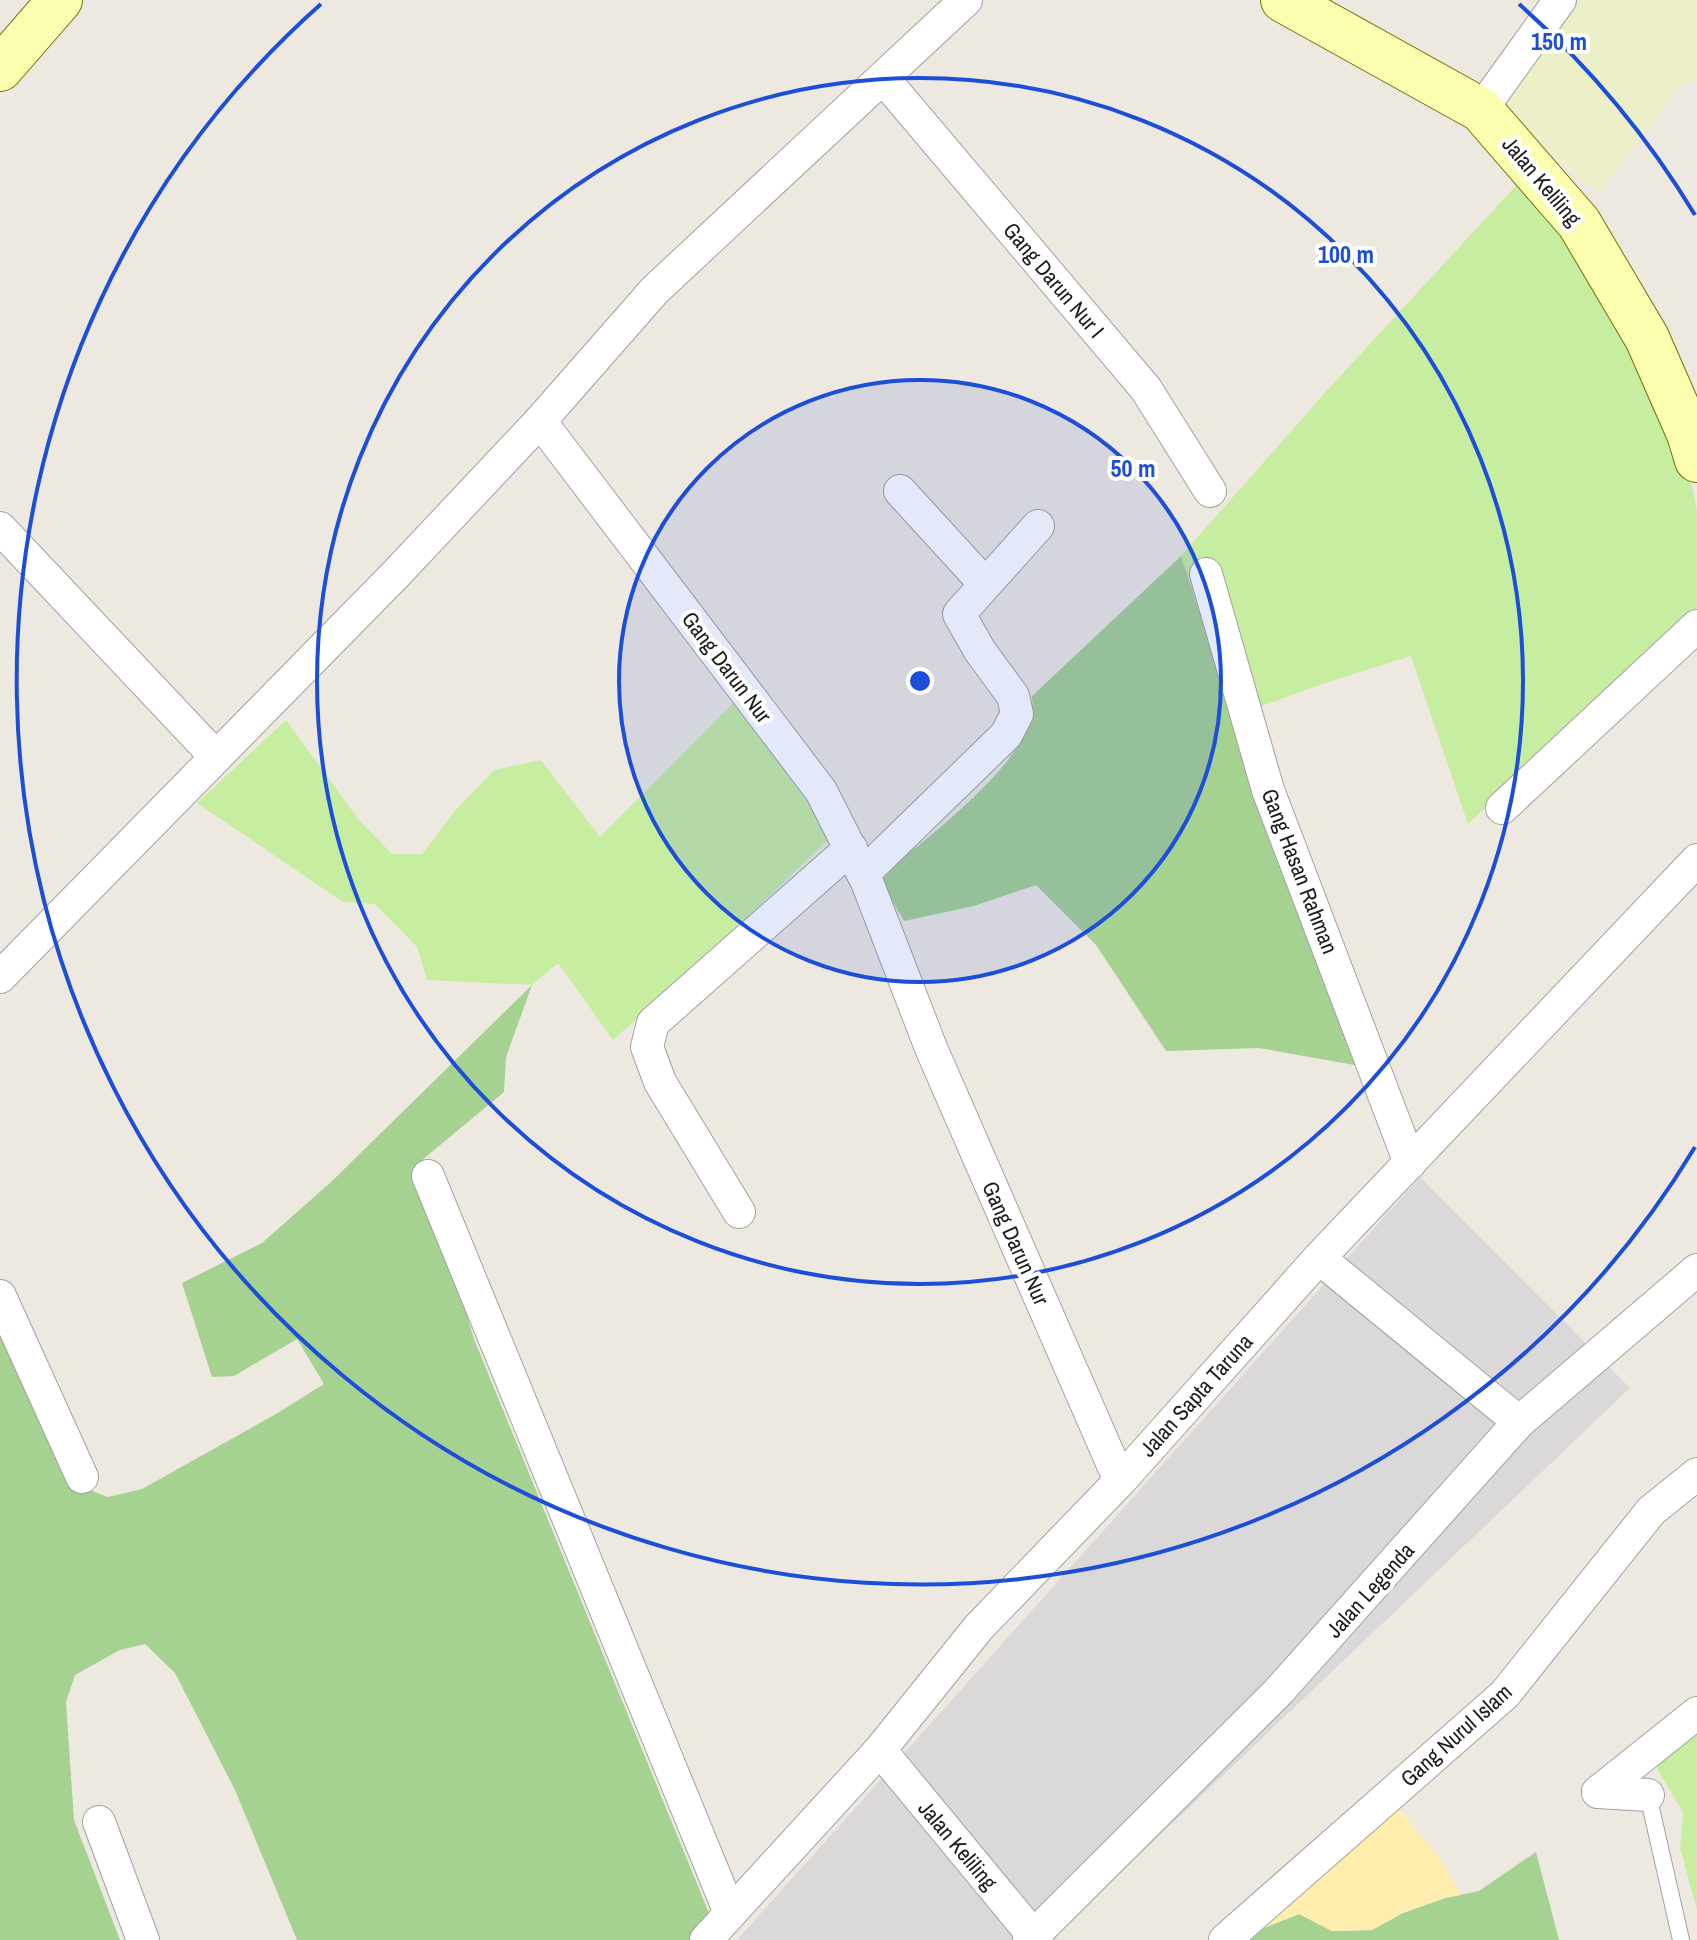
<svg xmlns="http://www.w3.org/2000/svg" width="1697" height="1940" font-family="'Archivo Narrow',sans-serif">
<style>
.residential{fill:#dad8d8}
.farmland{fill:#edefc9}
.grass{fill:#c7eda1}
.forest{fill:#a5d191}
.sand{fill:#ffedad}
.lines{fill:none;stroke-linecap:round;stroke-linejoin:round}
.lane-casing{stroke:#a2a2a2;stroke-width:18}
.street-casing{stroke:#a2a2a2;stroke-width:34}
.secondary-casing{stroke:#6a7500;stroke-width:46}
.lane{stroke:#fff;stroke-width:16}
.street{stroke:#fff;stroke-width:32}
.secondary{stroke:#fbfeae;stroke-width:44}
.ring{fill:none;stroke:#1d4ed8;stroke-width:4}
.labels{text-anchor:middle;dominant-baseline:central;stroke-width:8;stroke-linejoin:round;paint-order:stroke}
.street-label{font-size:22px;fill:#1b1b1b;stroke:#fff}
.centre{fill:#1d4ed8;stroke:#fff;stroke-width:4}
.ring-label{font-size:24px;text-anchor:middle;font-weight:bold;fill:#1d4ed8;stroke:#fff;stroke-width:8;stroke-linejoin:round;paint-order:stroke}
</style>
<rect width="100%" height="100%" fill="#eee9e0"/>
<polygon class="residential" points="1420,1177 1630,1388 1050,1940 737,1940"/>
<polygon class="farmland" points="1572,0 1697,0 1697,80 1681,85 1600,191 1582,182 1498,101"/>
<g class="grass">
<polygon points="1523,178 1601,283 1661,395 1693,489 1697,512 1697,608 1468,824 1411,656 1322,684 1234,716 1181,556 1321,397"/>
<polygon points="734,702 833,835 708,955 613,1040 558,963 532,985 427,980 417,947 375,904 343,902 197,803 286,720 359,820 392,854 422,854 454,812 494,770 541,760 600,837"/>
<polygon points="1697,1722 1697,1910 1680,1848 1683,1812 1657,1769 1662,1751"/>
</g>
<g class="forest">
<path d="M1181 556 1271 830 1360 1066 1259 1048 1166 1051 1096 945 1036 885 974 906 904 921 879 878C925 839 1011 776 1032 720 1035 713 1032 704 1032 696Z"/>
<polygon points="532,985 506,1057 504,1092 421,1161 474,1339 709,1913 691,1940 297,1940 235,1790 175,1673 145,1644 120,1650 75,1675 66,1702 74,1820 120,1940 0,1940 0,1326 69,1482 108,1497 142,1489 276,1414 324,1384 297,1339 234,1376 212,1377 182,1283 262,1243 331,1182"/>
<polygon points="1536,1852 1559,1940 1251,1940 1264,1928 1299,1914 1332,1931 1372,1930 1403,1913 1445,1898 1479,1891"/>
</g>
<polygon class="sand" points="1397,1806 1439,1857 1461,1895 1445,1898 1403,1913 1372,1930 1332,1931 1299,1914 1264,1928"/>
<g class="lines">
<defs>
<polyline id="lane" points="1648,1795 1681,1940"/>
<g id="street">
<polyline points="883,78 1146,389 1210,491"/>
<polyline points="1481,110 1560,0"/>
<polyline points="540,421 821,791 867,882 931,1048 1120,1481"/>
<polyline points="900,491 985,584"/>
<polyline points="0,528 216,757"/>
<polyline points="1206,574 1268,790 1410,1163"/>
<polyline points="1502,808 1697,626"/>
<polyline points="863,874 1006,735 1017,714 1013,696 980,651 959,614 1038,526"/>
<polyline points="0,977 396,574 540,421 655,290 966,0"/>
<polyline points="428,1176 730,1913"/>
<polyline points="739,1212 660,1082 647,1047 653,1023 851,848"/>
<polyline points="1319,1258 1519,1422"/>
<polyline points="0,1296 82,1477"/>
<polyline points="880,1750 1037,1940"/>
<polyline points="1598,1792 1697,1713"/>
<polyline points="1598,1792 1648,1795"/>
<polyline points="99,1822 143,1940"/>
<polyline points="706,1940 880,1750 979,1627 1120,1481 1319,1258 1697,860"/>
<polyline points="1029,1940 1278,1692 1519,1422 1697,1270"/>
<polyline points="1225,1940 1505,1694 1651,1511 1697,1474"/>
</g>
<g id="secondary">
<polyline points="1283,0 1481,110 1579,223 1647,338 1689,434 1697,460"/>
<polyline points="0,69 60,0"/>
</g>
</defs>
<use href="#lane" class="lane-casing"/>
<use href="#street" class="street-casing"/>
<use href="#secondary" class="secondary-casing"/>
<use href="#lane" class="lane"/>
<use href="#street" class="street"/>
<use href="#secondary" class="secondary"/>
</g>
<circle cx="920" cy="681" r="301" fill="#1d4ed8" fill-opacity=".12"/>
<g class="ring">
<circle cx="920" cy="681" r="301"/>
<circle cx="920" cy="681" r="603"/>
<path d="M1695 1147A904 904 0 1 1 321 4M1519 4A904 904 0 0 1 1695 215"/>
</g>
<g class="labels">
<g class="street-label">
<text transform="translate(1542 181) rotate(50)">Jalan Keliling</text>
<text transform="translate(1054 280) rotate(50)">Gang Darun Nur I</text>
<text transform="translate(727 667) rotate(53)">Gang Darun Nur</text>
<text transform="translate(1300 871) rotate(69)">Gang Hasan Rahman</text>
<text transform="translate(1016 1243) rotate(66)">Gang Darun Nur</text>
<text transform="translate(1196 1395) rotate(-48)">Jalan Sapta Taruna</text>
<text transform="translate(1370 1590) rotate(-48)">Jalan Legenda</text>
<text transform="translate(1456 1735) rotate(-42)">Gang Nurul Islam</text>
<text transform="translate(958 1845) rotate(50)">Jalan Keliling</text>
</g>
</g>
<circle cx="920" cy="681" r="12" class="centre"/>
<g class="ring-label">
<text x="1559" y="50">150 m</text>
<text x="1346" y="263">100 m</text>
<text x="1133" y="477">50 m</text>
</g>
</svg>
